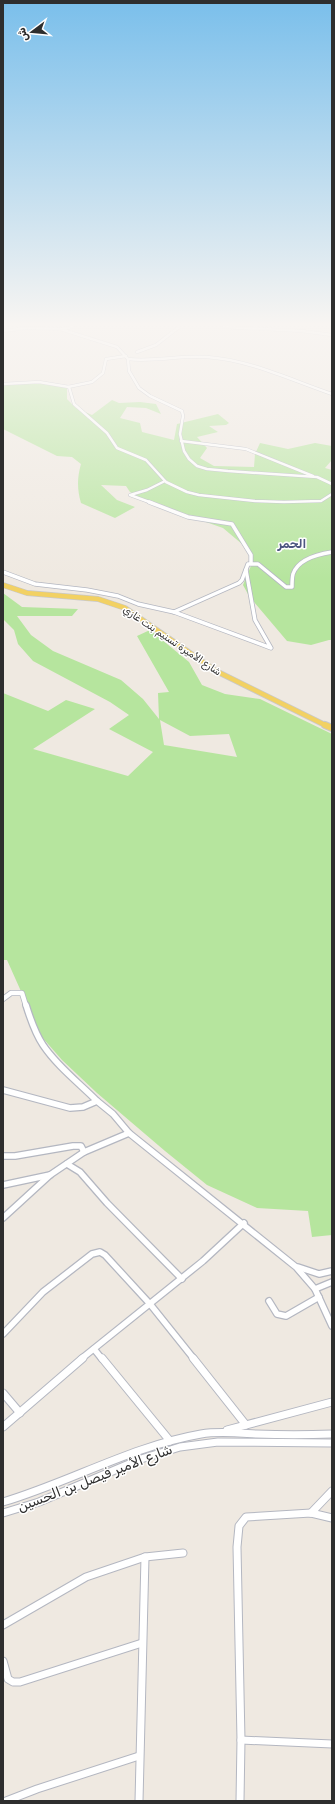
<svg xmlns="http://www.w3.org/2000/svg" width="335" height="1804" font-family="Rubik,Vazirmatn,sans-serif">
<style>
.green{fill:#b6e59e;fill-rule:evenodd}
.lines{fill:none;stroke-linecap:round;stroke-linejoin:round}
.minor-far4-casing{stroke:#b4b7c1;stroke-width:3.5}
.minor-far3-casing{stroke:#b4b7c1;stroke-width:5}
.minor-far2-casing{stroke:#b4b7c1;stroke-width:6}
.minor-far1-casing{stroke:#b4b7c1;stroke-width:8}
.minor-casing{stroke:#b4b7c1;stroke-width:9}
.major-far1-casing{stroke:#c9c9c9;stroke-width:6}
.major-casing{stroke:#c9c9c9;stroke-width:8}
.minor-far4{stroke:#fff;stroke-width:2.5}
.minor-far3{stroke:#fff;stroke-width:3.5}
.minor-far2{stroke:#fff;stroke-width:4.5}
.minor-far1{stroke:#fff;stroke-width:5.5}
.minor{stroke:#fff;stroke-width:7}
.major-far1{stroke:#f2d163;stroke-width:4.5}
.major{stroke:#f2d163;stroke-width:6}
.labels{text-anchor:middle;dominant-baseline:central;stroke-width:3;stroke-linejoin:round;paint-order:stroke}
.far-street-label{font-size:10px;fill:#2e2e2e;stroke:#fff}
.far-quarter-label{font-size:12px;font-weight:bold;fill:#4d5680;stroke:#fff}
.near-street-label{font-size:14px;fill:#2e2e2e;stroke:#fff}
</style>
<rect width="100%" height="100%" fill="#efe9e1"/>
<g class="green">
<path d="M33 383H46L67 388V399L76 408 92 415 112 400 119 403 140 402 156 404 161 414 146 408 127 407 120 418 140 423 142 432 174 440 177 424 218 414 229 423 226 425 209 426 218 432 197 437 207 448 200 458 214 466 254 467 255 454 260 443 288 449 315 443 332 446V460L325 468 332 470V640H329L311 645 287 641 249 596 243 585 253 561 242 544 223 528 143 500 130 492 126 486 101 485 117 500 135 507 115 518 81 503C77 489 77 478 81 464L72 457 57 456 3 429V385Z"/>
<path d="M3 593 22 607 78 609 72 616H17L31 635 53 651 121 680 143 699 159 719 158 693 169 692 137 636 150 630 189 662 202 685 225 694 260 699 332 734V1235L312 1237 308 1211 257 1208 207 1185 165 1151 97 1093 62 1060 41 1036 7 960H3V693L48 711 66 700 95 709 33 749 128 776 153 752 109 729 129 715 110 702 33 661 18 644 14 630 3 619ZM160 720 190 736 229 734 237 757 164 745Z"/>
</g>
<g class="lines">
<defs>
<g id="minor-far4">
<polyline points="224,327 302,331 332,335"/>
<polyline points="62,329 73,327"/>
<polyline points="3,331 26,328 60,329 117,347 128,359 129,371 139,388 150,396 182,411 183,416 180,434 184,451 189,459 197,466 207,469 228,471 317,477 332,484"/>
<polyline points="137,352 156,345 179,327"/>
<path d="M128 359C155 362 180 355 207 357 250 360 291 380 332 394"/>
<polyline points="3,384 39,382 69,387 74,404 107,433 117,448 146,460 166,482 187,492 199,495 255,501 284,502 321,501 332,494"/>
<polyline points="68,387 92,382 103,373 106,359 126,356"/>
<polyline points="181,441 246,449 313,476"/>
<polyline points="152,503 130,495 147,490 165,481"/>
</g>
<g id="minor-far3">
<polyline points="149,502 188,517 232,524 251,555 251,563"/>
<polyline points="3,572 35,584 87,590 118,596 138,604 174,612 271,648 255,620 246,570"/>
<path d="M174 612 239 583 242 580 248 564H258L286 587H292C292 583 292 578 293 574 298 559 319 554 332 552"/>
</g>
<polyline id="minor-far2" points="3,999 11,993 22,993 26,1006"/>
<g id="minor-far1">
<path d="M26 1005C30 1018 35 1033 43 1045 57 1066 79 1083 97 1101"/>
<polyline points="3,1090 70,1108 83,1107 97,1101 113,1114 129,1133 84,1152 50,1175 3,1218"/>
<polyline points="129,1133 296,1267 315,1289"/>
<polyline points="3,1156 15,1156 73,1146 81,1146 84,1152"/>
<polyline points="67,1164 80,1172 107,1203 182,1279"/>
<polyline points="3,1185 50,1175"/>
<polyline points="298,1267 319,1274 332,1271"/>
<polyline points="332,1282 315,1289 332,1326"/>
<polyline points="269,1301 277,1314 286,1316 319,1297"/>
<polyline points="3,1334 43,1292 92,1254 100,1252 105,1255 150,1304 194,1359"/>
<polyline points="94,1349 102,1359"/>
<polyline points="81,1359 203,1261 244,1223"/>
</g>
<g id="minor">
<polyline points="102,1358 170,1441"/>
<polyline points="193,1358 246,1425"/>
<polyline points="3,1393 20,1413"/>
<polyline points="3,1427 83,1358"/>
<polyline points="227,1430 332,1402"/>
<path d="M3 1502C70 1482 132 1446 201 1434 219 1431 238 1433 256 1434 281 1435 307 1435 332 1434"/>
<polyline points="3,1513 39,1502 141,1459 180,1447 218,1442 332,1443"/>
<polyline points="311,1513 332,1491"/>
<polyline points="3,1625 86,1577 145,1557 183,1553"/>
<polyline points="3,1661 8,1679 13,1682 20,1682 142,1643"/>
<polyline points="241,1740 332,1744"/>
<polyline points="6,1801 37,1789 139,1756"/>
<polyline points="139,1801 145,1557"/>
<polyline points="240,1801 241,1740 237,1547 239,1526 246,1517 311,1513 332,1518"/>
</g>
<polyline id="major-far1" points="3,585 27,593 98,599 125,608 216,671 327,726"/>
<polyline id="major" points="325,725 332,728"/>
</defs>
<use href="#minor-far4" class="minor-far4-casing"/>
<use href="#minor-far3" class="minor-far3-casing"/>
<use href="#minor-far2" class="minor-far2-casing"/>
<use href="#minor-far1" class="minor-far1-casing"/>
<use href="#minor" class="minor-casing"/>
<use href="#major-far1" class="major-far1-casing"/>
<use href="#major" class="major-casing"/>
<use href="#minor-far4" class="minor-far4"/>
<use href="#minor-far3" class="minor-far3"/>
<use href="#minor-far2" class="minor-far2"/>
<use href="#minor-far1" class="minor-far1"/>
<use href="#minor" class="minor"/>
<use href="#major-far1" class="major-far1"/>
<use href="#major" class="major"/>
</g>
<linearGradient id="sky" x2="0" y2="1"><stop stop-color="#7abfeb"/><stop offset="0.56" stop-color="#f8f5f2"/><stop offset="1" stop-color="#f8f5f2" stop-opacity="0"/></linearGradient>
<rect width="335" height="579" fill="url(#sky)"/>
<g class="labels">
<g class="far-street-label">
<text transform="translate(172 641) rotate(34)">شارع الأميرة تسنيم بنت غازي</text>
</g>
<g class="far-quarter-label">
<text x="292" y="544">الحمر</text>
</g>
<g class="near-street-label">
<text transform="translate(95 1478) rotate(-21)">شارع الأمير فيصل بن الحسين</text>
</g>
</g>
<rect width="335" height="1804" fill="none" stroke="#2e2e2e" stroke-width="8"/>
<g transform="translate(32 32) rotate(254)" stroke="#ffffff" stroke-width="3" paint-order="stroke">
<path d="M0-3L7 15L0 10L-7 15Z" fill="#2e2e2e"/>
<text y="-6" font-size="11" font-weight="bold" text-anchor="middle" fill="#2e2e2e">ش</text>
</g>
</svg>
